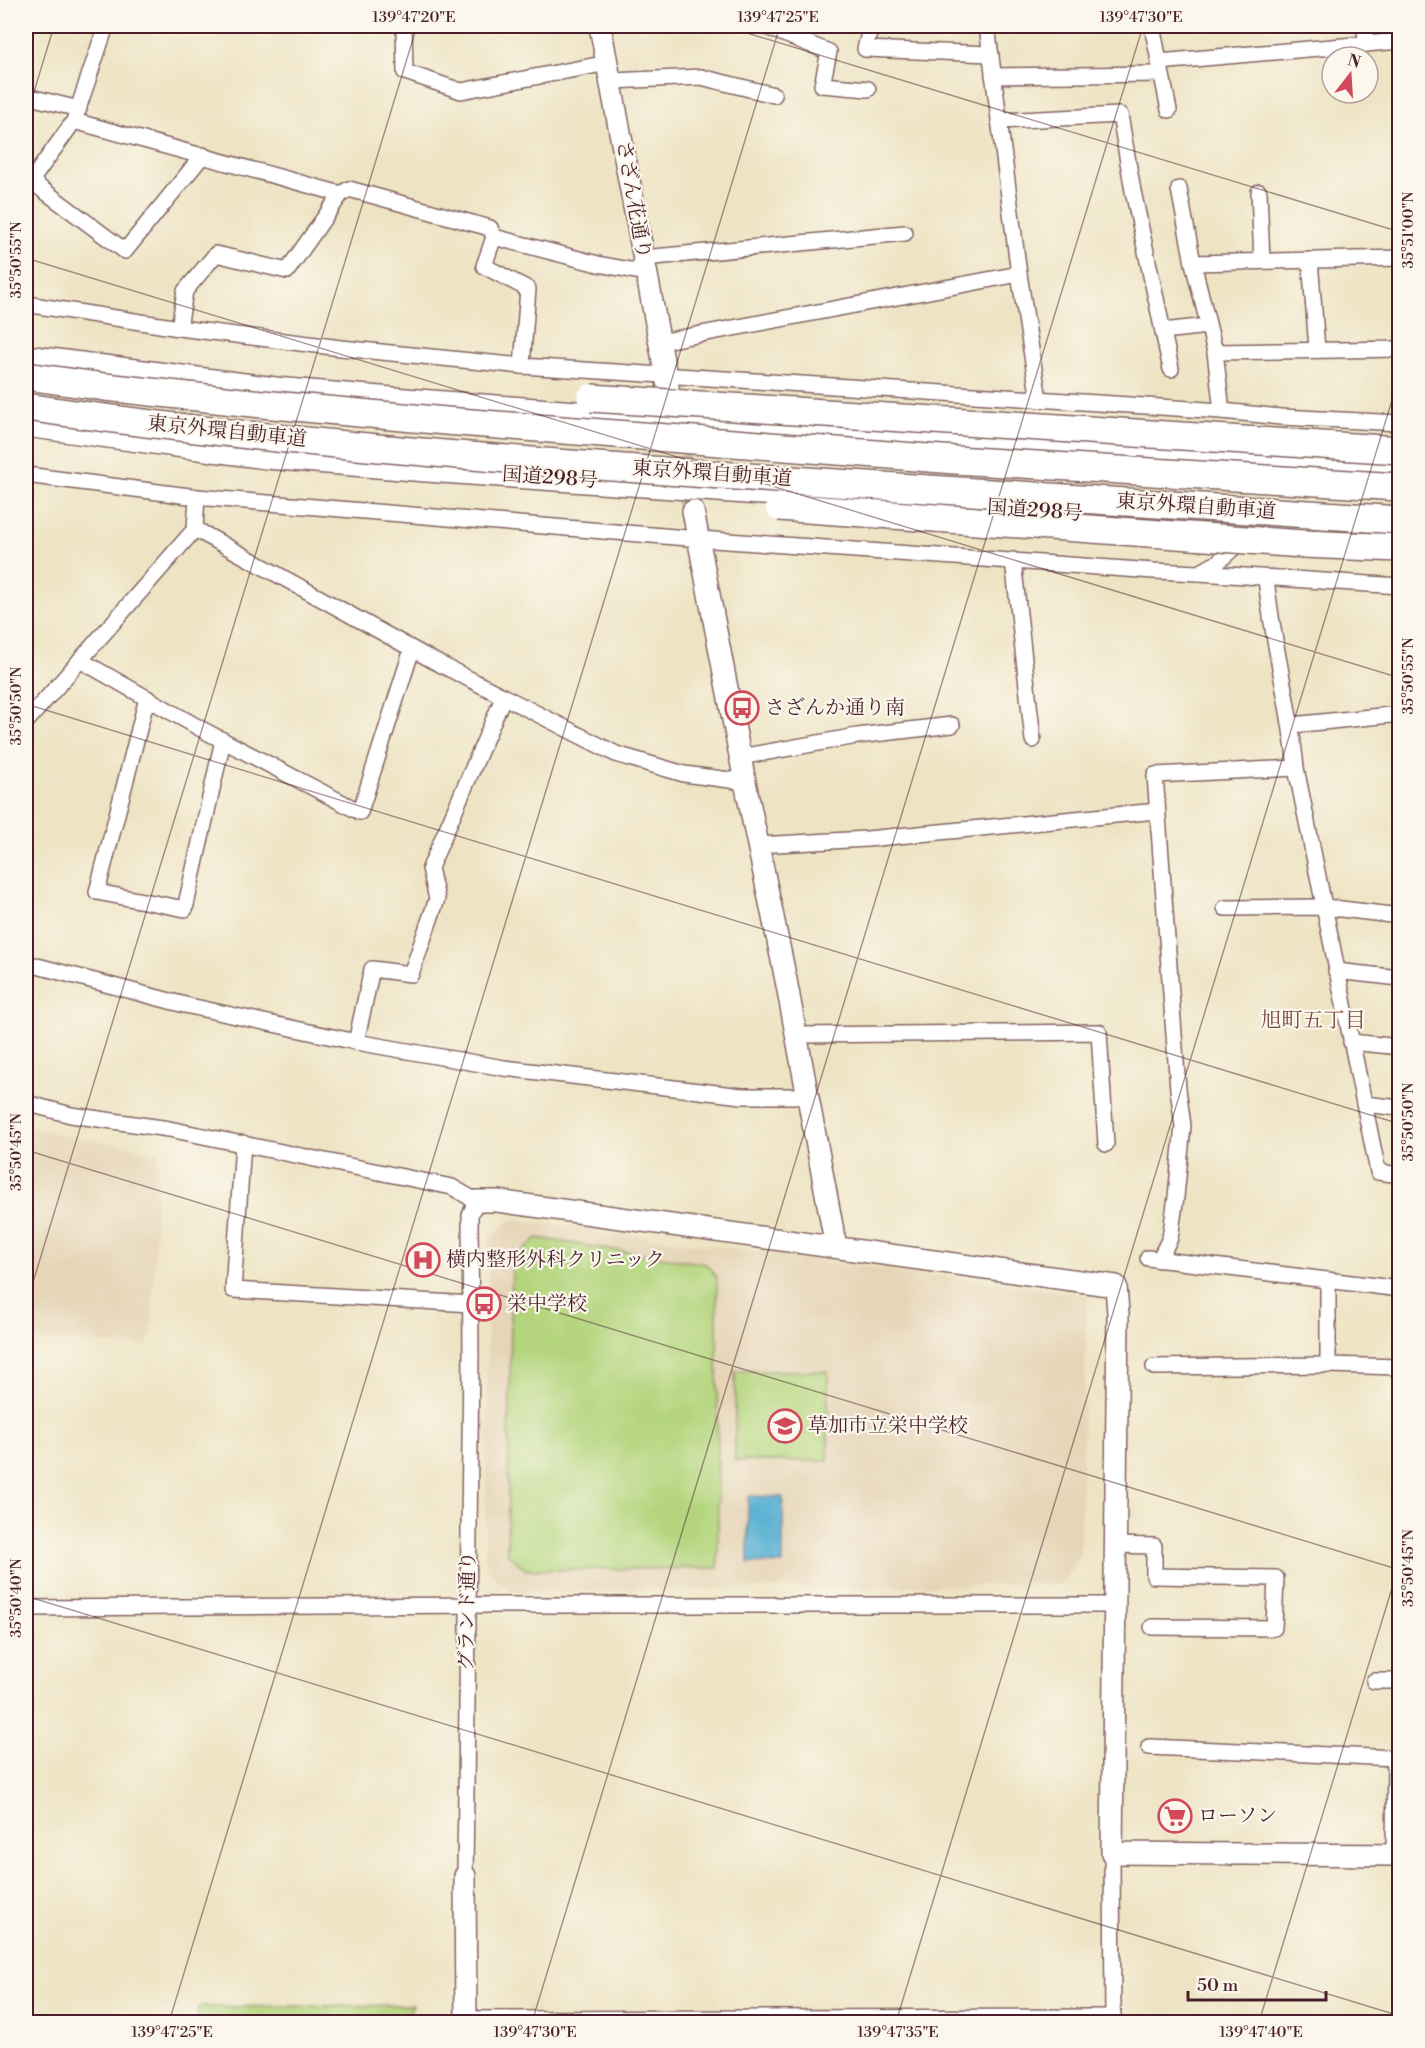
<svg xmlns="http://www.w3.org/2000/svg" width="1425" height="2048" font-family="'Libre Bodoni','Noto Serif JP',serif">
<style>
.built{fill:#e6d5b7}
.green{fill:#b4d57d;stroke:#7f7a54;stroke-width:1.5}
.water{fill:#55afd2;stroke:#50677e;stroke-width:1.5}
.lines{fill:none;stroke-linecap:round;stroke-linejoin:round}
.secondary-tunnel{stroke:#cdbda5;stroke-width:21;stroke-dasharray:21 10;stroke-linecap:butt}
.street-casing{stroke:#836461;stroke-width:18}
.secondary-casing{stroke:#836461;stroke-width:24}
.highway-casing{stroke:#836461;stroke-width:30}
.street{stroke:#fff;stroke-width:15}
.secondary{stroke:#fff;stroke-width:21}
.highway{stroke:#fff;stroke-width:27}
.highway-bridge-casing{stroke:#836461;stroke-width:30;stroke-linecap:butt}
.highway-bridge{stroke:#fff;stroke-width:27}
.ticks{fill:none;stroke:#4a1f2b;stroke-width:1.5;stroke-opacity:0.45}
.labels{text-anchor:middle;dominant-baseline:central;stroke-width:4.5;stroke-linejoin:round;paint-order:stroke}
.street-label{font-size:20px;fill:#4a1f2b;stroke:#fbf7ec}
.poi-label{font-size:20px;fill:#4a1f2b;stroke:#fbf7ec;text-anchor:start}
.neighbourhood-label{font-size:21px;fill:#794942;stroke:#fbf7ec}
.neatline{fill:none;stroke:#4a1f2b;stroke-width:2}
.ticks-label{font-size:15px;text-anchor:middle;fill:#4a1f2b}
</style>
<rect width="100%" height="100%" fill="#fbf7ec"/>
<filter id="ink" filterUnits="userSpaceOnUse"><feTurbulence type="fractalNoise" baseFrequency=".0167" numOctaves="2"/><feDisplacementMap in="SourceGraphic" scale="12" xChannelSelector="R" yChannelSelector="G"/><feConvolveMatrix kernelMatrix="1 2 1 2 8 2 1 2 1" color-interpolation-filters="sRGB"/></filter>
<filter id="wash" filterUnits="userSpaceOnUse"><feTurbulence type="fractalNoise" baseFrequency=".008" numOctaves="4" result="noise"/><feDisplacementMap in="SourceGraphic" scale="24" xChannelSelector="R" yChannelSelector="G"/><feGaussianBlur stdDeviation="1.35" result="paint"/><feColorMatrix in="noise" values="0 0 0 0 0 0 0 0 0 0 0 0 0 0 0 0 0 1.4 0 .05"/><feComposite in="paint" operator="in"/></filter>
<g filter="url(#wash)">
<rect width="100%" height="100%" fill="#eee4c4"/>
<g class="built">
<polygon points="26,1124 66,1136 158,1151 152,1332 146,1346 26,1339"/>
<polygon points="511,1219 1087,1295 1080,1556 1063,1584 511,1592 485,1567 488,1240"/>
</g>
<g class="green">
<polygon points="537,1238 706,1264 717,1278 718,1568 526,1570 507,1553 512,1261"/>
<rect x="735" y="1371" width="93" height="90"/>
<polygon points="413,2005 405,2022 288,2022 280,2020 276,2022 198,2022 198,2007"/>
</g>
<polygon class="water" points="748,1496 783,1497 783,1564 748,1563"/>
</g>
<g filter="url(#ink)">
<g class="lines">
<polyline class="secondary-tunnel" points="675,425 693,511"/>
<defs>
<g id="street">
<polyline points="404,26 405,72 461,91 608,63"/>
<polyline points="764,26 829,52 822,85 868,89"/>
<polyline points="871,26 865,49 991,54"/>
<polyline points="987,26 1019,274 1039,400"/>
<polyline points="1152,26 1169,110"/>
<polyline points="1365,26 1366,44"/>
<polyline points="1159,62 1400,41"/>
<polyline points="993,76 1161,74"/>
<polyline points="611,81 701,77 774,95"/>
<polyline points="26,96 79,109"/>
<polyline points="74,121 341,194 349,189 490,228 494,237 598,264 646,273"/>
<polyline points="999,121 1120,115 1133,191 1171,369"/>
<polyline points="31,181 125,251 203,155"/>
<polyline points="26,188 74,121 106,26"/>
<polyline points="1179,189 1193,263 1215,352 1222,411"/>
<polyline points="1259,192 1262,261"/>
<polyline points="494,237 484,266 528,289 522,366"/>
<polyline points="644,258 905,233"/>
<polyline points="1310,260 1317,349"/>
<polyline points="1193,263 1400,258"/>
<polyline points="26,304 179,328 341,348 522,366 1222,411 1281,417 1400,423"/>
<polyline points="179,328 185,291 216,254 287,271 341,194"/>
<polyline points="1163,331 1208,326"/>
<polyline points="659,342 1019,274"/>
<polyline points="1215,352 1400,349"/>
<polyline points="26,475 197,497 699,539 1154,571 1199,573 1400,586"/>
<polyline points="197,497 195,529 434,661 616,754 684,774 745,782"/>
<polyline points="1013,560 1033,740"/>
<polyline points="1199,573 1217,563 1243,539"/>
<path d="M1266 578C1272 642 1290 704 1296 768L1378 1172 1400 1175"/>
<polyline points="80,660 203,730 360,812 412,649"/>
<polyline points="147,698 97,892 185,909 223,740"/>
<polyline points="26,722 195,529"/>
<polyline points="1292,725 1400,714"/>
<polyline points="740,757 857,736 952,725"/>
<polyline points="758,845 867,839 1157,811"/>
<polyline points="1225,908 1324,907 1400,916"/>
<polyline points="26,963 185,1005 356,1042 504,1068 742,1096 808,1096"/>
<polyline points="1336,971 1400,978"/>
<polyline points="797,1035 1099,1032 1106,1144"/>
<polyline points="356,1042 372,969 411,974 437,899 430,868 503,698"/>
<polyline points="1351,1042 1400,1047"/>
<polyline points="26,1103 71,1115 169,1129 452,1187 476,1201 470,1215 471,1357 465,1876"/>
<polyline points="1364,1104 1400,1108"/>
<polyline points="243,1143 233,1290 471,1304"/>
<polyline points="1148,1258 1400,1289"/>
<polyline points="1159,1260 1170,1238 1176,1197 1183,1126 1178,1089 1155,775 1296,768"/>
<polyline points="1328,1280 1328,1365 1400,1367"/>
<polyline points="1154,1367 1328,1365"/>
<polyline points="1115,1545 1154,1546 1154,1576 1276,1578 1274,1628 1152,1627"/>
<polyline points="26,1608 489,1605 1114,1605"/>
<polyline points="1374,1681 1400,1681"/>
<polyline points="1149,1747 1395,1758 1394,1855"/>
<polyline points="1112,1853 1113,2022"/>
<polyline points="467,2019 1113,2017"/>
</g>
<g id="secondary">
<polyline points="600,26 669,392"/>
<polyline points="693,511 745,782 786,980 836,1247"/>
<polyline points="476,1201 497,1201 1116,1286 1118,1313 1112,1853 1400,1855"/>
<polyline points="465,1876 466,2022"/>
</g>
<g id="highway">
<polyline points="26,359 275,391 392,401 918,441 1400,471"/>
<polyline points="26,423 266,455 427,468 1400,535"/>
</g>
</defs>
<use href="#street" class="street-casing"/>
<use href="#secondary" class="secondary-casing"/>
<use href="#highway" class="highway-casing"/>
<use href="#street" class="street"/>
<use href="#secondary" class="secondary"/>
<use href="#highway" class="highway"/>
<defs>
<g id="highway-bridge">
<polyline points="26,376 105,387 262,404 446,421 955,460 1400,487"/>
<polyline points="591,398 1400,450"/>
<path d="M26 407C279 444 535 462 791 480 994 493 1197 507 1400 520"/>
<polyline points="779,507 1303,544 1400,548"/>
</g>
</defs>
<use href="#highway-bridge" class="highway-bridge-casing"/>
<use href="#highway-bridge" class="highway-bridge"/>
</g>
</g>
<path class="ticks" d="M724 26 1400 232M26 118 54 26M26 258 1400 678M26 704 1400 1124M26 1150 1400 1570M26 1305 417 26M26 1596 1400 2016M169 2022 780 26M532 2022 1143 26M896 2022 1400 374M1259 2022 1400 1562"/>
<defs>
<symbol id="bus-ring" viewBox="-11 -11 22 22"><circle r="9.5" fill="#fbf7ec" stroke="#d1495b" stroke-width="1.5"/><path d="M-5-6H5V4H4V6H2V4H-2V6H-4V4H-5ZM-3.5-4V0h7V-4ZM-3.5 1.2v1.5H-2V1.2ZM2 1.2v1.5H3.5V1.2Z" fill="#d1495b"/></symbol>
<symbol id="hospital-ring" viewBox="-11 -11 22 22"><circle r="9.5" fill="#fbf7ec" stroke="#d1495b" stroke-width="1.5"/><path d="M-5-5h3v3.5h4V-5h3V5h-3V1.5h-4V5h-3Z" fill="#d1495b"/></symbol>
<symbol id="school-ring" viewBox="-11 -11 22 22"><circle r="9.5" fill="#fbf7ec" stroke="#d1495b" stroke-width="1.5"/><path d="M0-5L7-2L0 1L-7-2ZM-4 1L0 2.5L4 1V4Q0 6-4 4Z" fill="#d1495b"/></symbol>
<symbol id="supermarket-ring" viewBox="-11 -11 22 22"><circle r="9.5" fill="#fbf7ec" stroke="#d1495b" stroke-width="1.5"/><path d="M-6-5.5h2.5l.6 2H6L4.5 2H-2.5L-4.4-4H-6ZM-1.5 3.2a1.3 1.3 0 1 0 .1 0ZM3 3.2a1.3 1.3 0 1 0 .1 0Z" fill="#d1495b"/></symbol>
</defs>
<g fill-rule="evenodd">
<use href="#bus-ring" x="723" y="689" width="38" height="38"/>
<use href="#hospital-ring" x="404" y="1241" width="38" height="38"/>
<use href="#bus-ring" x="465" y="1285" width="38" height="38"/>
<use href="#school-ring" x="766" y="1407" width="38" height="38"/>
<use href="#supermarket-ring" x="1156" y="1797" width="38" height="38"/>
</g>
<g class="labels">
<g class="street-label">
<text transform="translate(633 200) rotate(80)">さざん花通り</text>
<text transform="translate(227 432) rotate(6)">東京外環自動車道</text>
<text transform="translate(712 474) rotate(4)">東京外環自動車道</text>
<text transform="translate(550 478) rotate(4)">国道298号</text>
<text transform="translate(1196 507) rotate(4)">東京外環自動車道</text>
<text transform="translate(1035 511) rotate(4)">国道298号</text>
<text transform="translate(468 1611) rotate(-89)">グランド通り</text>
</g>
<g class="poi-label">
<text x="765" y="708">さざんか通り南</text>
<text x="446" y="1260">横内整形外科クリニック</text>
<text x="507" y="1304">栄中学校</text>
<text x="808" y="1426">草加市立栄中学校</text>
<text x="1198" y="1816">ローソン</text>
</g>
<g class="neighbourhood-label">
<text x="1313" y="1021">旭町五丁目</text>
</g>
</g>
<rect width="1425" height="2048" fill="none" stroke="#fbf7ec" stroke-width="66"/>
<g transform="translate(1350 75) rotate(17)"><circle r="28" fill="#fbf7ec" stroke="#b4a19f" stroke-width="1.5"/>
<path d="M0-4.5L10 22L0 15L-10 22Z" fill="#d1495b"/>
<text y="-9" font-size="16" font-weight="bold" text-anchor="middle" fill="#4a1f2b">N</text>
</g>
<path d="M1188 1991v9h138v-9" fill="none" stroke="#4a1f2b" stroke-width="3"/>
<text x="1197" y="1991" font-size="18" fill="#4a1f2b" stroke="#fbf7ec" stroke-width="4.5" paint-order="stroke">50 m</text>
<rect x="33" y="33" width="1359" height="1982" class="neatline"/>
<g class="ticks-label">
<text x="414" y="22">139°47'20"E</text>
<text x="778" y="22">139°47'25"E</text>
<text x="1141" y="22">139°47'30"E</text>
<text transform="translate(1408 230) rotate(-90)" y="5">35°51'00"N</text>
<text transform="translate(16 260) rotate(-90)" y="5">35°50'55"N</text>
<text transform="translate(1408 676) rotate(-90)" y="5">35°50'55"N</text>
<text transform="translate(16 706) rotate(-90)" y="5">35°50'50"N</text>
<text transform="translate(1408 1122) rotate(-90)" y="5">35°50'50"N</text>
<text transform="translate(16 1152) rotate(-90)" y="5">35°50'45"N</text>
<text transform="translate(1408 1568) rotate(-90)" y="5">35°50'45"N</text>
<text transform="translate(16 1598) rotate(-90)" y="5">35°50'40"N</text>
<text x="172" y="2037">139°47'25"E</text>
<text x="535" y="2037">139°47'30"E</text>
<text x="898" y="2037">139°47'35"E</text>
<text x="1261" y="2037">139°47'40"E</text>
</g>
</svg>
